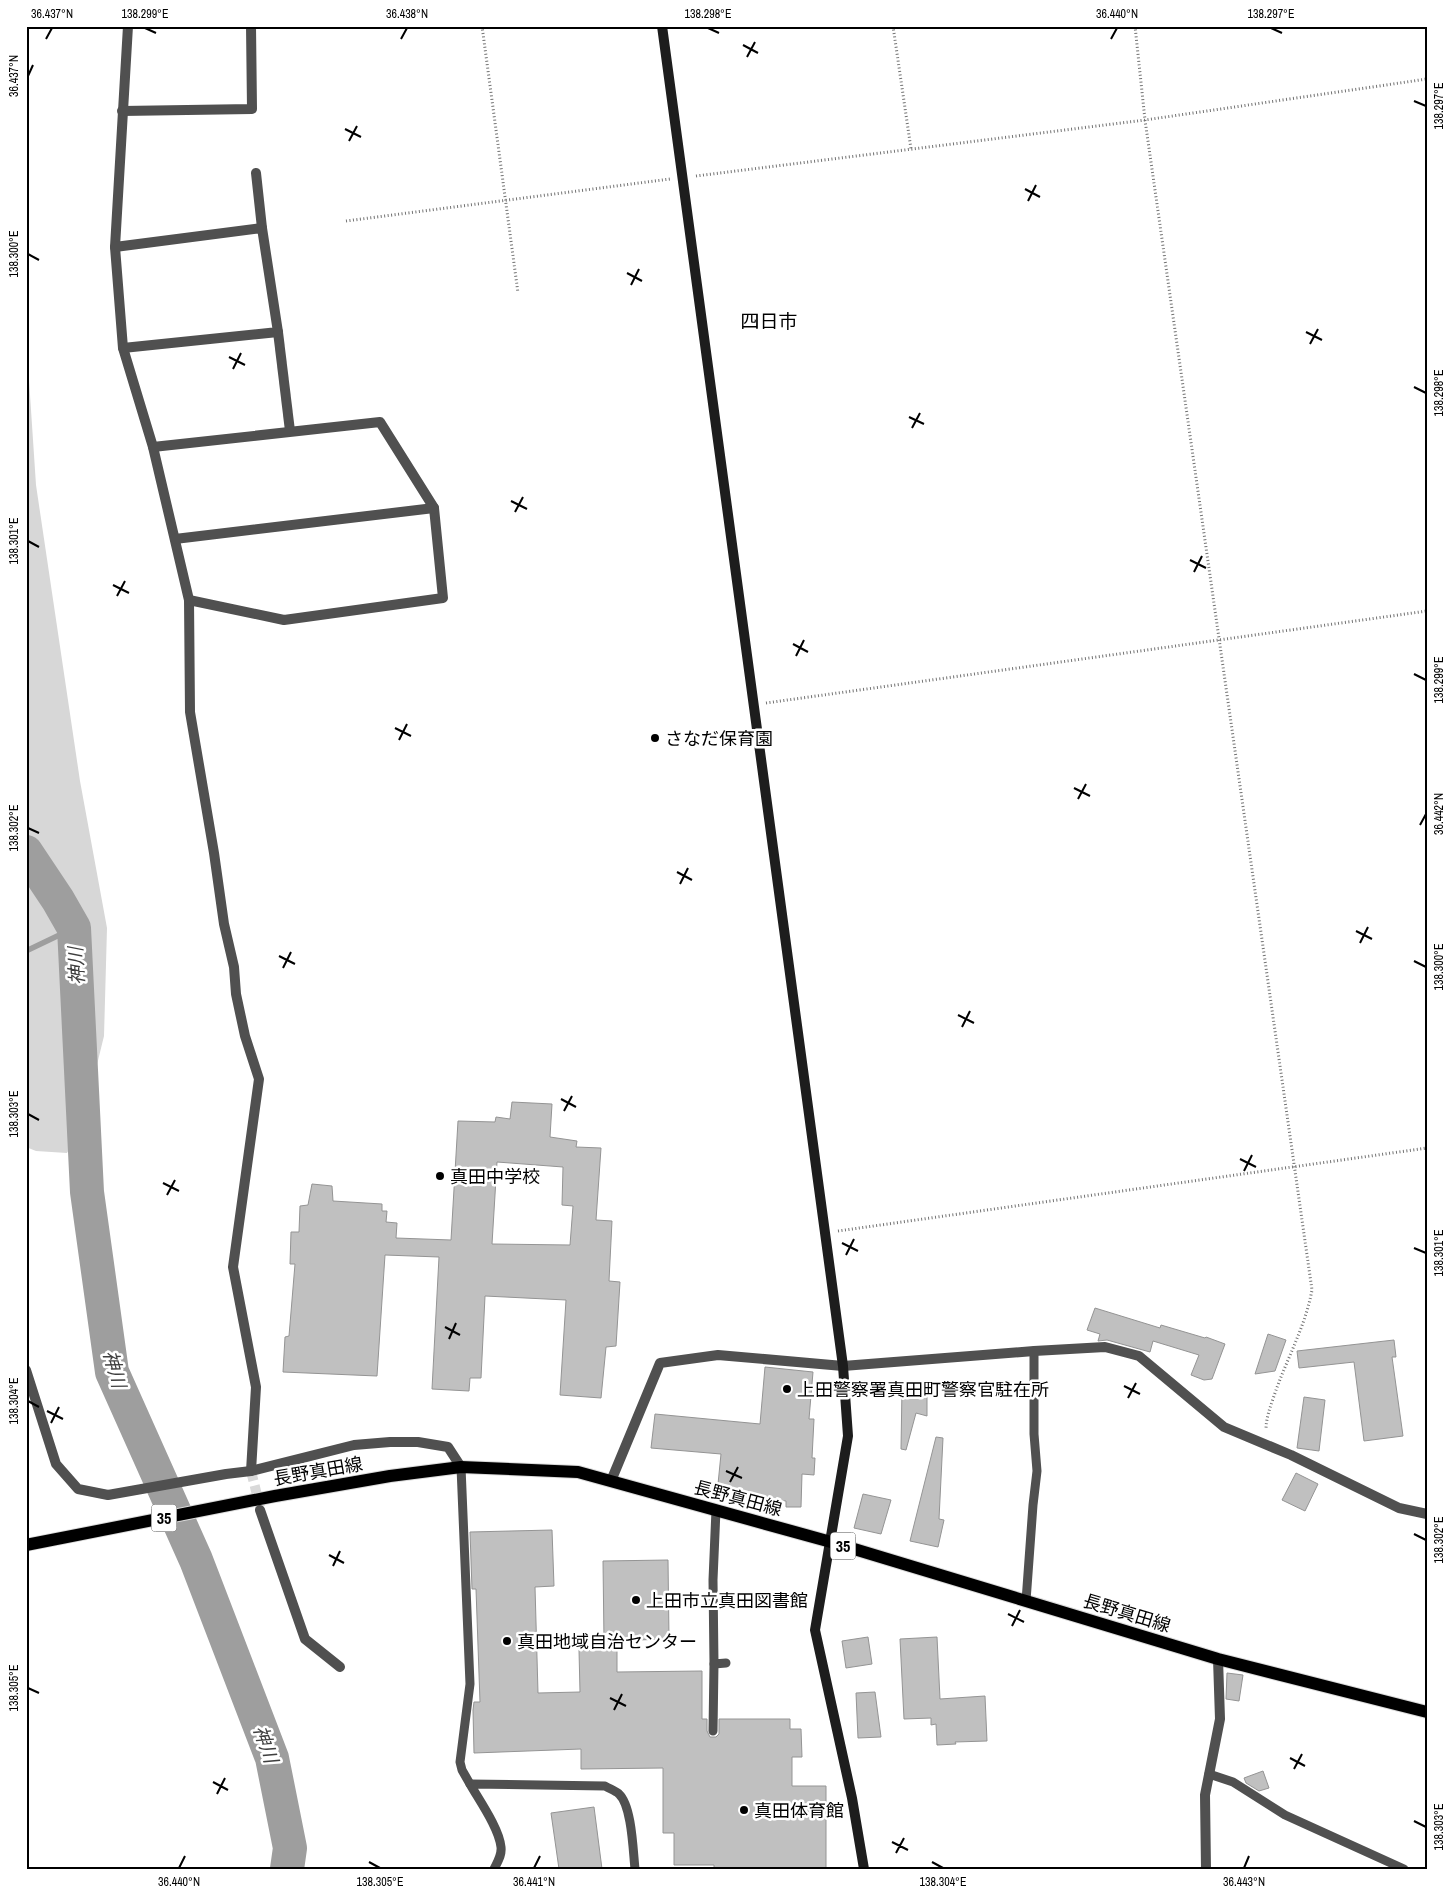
<svg xmlns="http://www.w3.org/2000/svg" width="1453" height="1895" font-family="'Archivo Narrow','Noto Sans JP',sans-serif">
<style>
.green{fill:#d7d7d7}
.lines{fill:none;stroke-linecap:round;stroke-linejoin:round}
.stream{stroke:#9e9e9e;stroke-width:5.5}
.river{stroke:#9e9e9e;stroke-width:34}
.building{fill:#c0c0c0;stroke:#949494;fill-rule:evenodd}
.street-tunnel{stroke:#d9d9d9;stroke-width:10;stroke-dasharray:10 5;stroke-linecap:butt}
.primary-casing{stroke:#dbdbdb;stroke-width:14}
.path{stroke:#727272;stroke-width:3;stroke-dasharray:1 2.5;stroke-linecap:butt}
.lane{stroke:#505050;stroke-width:9}
.street{stroke:#505050;stroke-width:10}
.secondary{stroke:#1d1d1d;stroke-width:10}
.primary{stroke:#000;stroke-width:12}
.ticks{fill:none;stroke:#000;stroke-width:2}
.poi-dot{fill:#000;stroke:#fff;stroke-width:2}
.labels{text-anchor:middle;dominant-baseline:central;stroke-width:5;stroke-linejoin:round;paint-order:stroke}
.shield{fill:#fff;stroke:#4c4c4c;stroke-width:1}
.shield-label{font-size:16px;font-weight:bold;fill:#000}
.poi-label{font-size:18px;fill:#000;stroke:#fff;text-anchor:start}
.street-label{font-size:18px;fill:#000;stroke:#fff}
.neighbourhood-label{font-size:19px;fill:#000;stroke:#fff}
.water-label{font-size:19px;font-style:italic;fill:#3f3f3f;stroke:#fff}
.neatline{fill:none;stroke:#000;stroke-width:2}
.ticks-label{font-size:12px;text-anchor:middle;fill:#000}
</style>
<rect width="100%" height="100%" fill="#fff"/>
<polygon class="green" points="26,335 36,485 80,781 107,928 104,1036 81,1130 67,1153 36,1151 26,1147"/>
<g class="lines">
<polyline class="stream" points="26,951 74,928"/>
<polyline class="river" points="26,852 58,900 74,928 87,1192 112,1372 196,1560 272,1758 290,1848 287,1869"/>
</g>
<g class="building">
<path d="M512 1102 552 1104 550 1137 577 1141 576 1147 601 1148 596 1220 612 1221 609 1281 620 1282 616 1346 606 1347 601 1398 560 1395 566 1300 485 1296 481 1378H470L469 1391 432 1389 439 1257 385 1255 377 1376 283 1372 285 1337 289 1336 295 1264H290L291 1232H299L300 1206 308 1205 312 1184 332 1186 333 1201 382 1204V1211H387L386 1222 397 1223 396 1238 451 1240 458 1121 495 1122 496 1117 510 1119ZM497 1162 563 1167 562 1205 573 1206 570 1245 492 1244Z"/>
<polygon points="1095,1308 1160,1328 1161,1325 1205,1338 1206,1337 1225,1344 1212,1379 1204,1380 1191,1375 1199,1355 1153,1341 1150,1352 1107,1340 1098,1341 1100,1334 1087,1330"/>
<polygon points="1268,1334 1286,1340 1275,1371 1255,1374"/>
<polygon points="1394,1340 1396,1357 1392,1357 1403,1436 1364,1441 1354,1362 1299,1368 1297,1351"/>
<polygon points="765,1367 813,1372 809,1419 814,1419 812,1458 815,1458 814,1475 802,1474 801,1507 786,1507 786,1501 717,1494 721,1454 651,1448 655,1414 760,1424"/>
<polygon points="902,1388 927,1388 927,1416 916,1413 906,1450 901,1449"/>
<polygon points="1304,1397 1325,1400 1319,1451 1297,1448"/>
<polygon points="936,1437 943,1438 939,1519 944,1520 938,1547 910,1541"/>
<polygon points="1296,1473 1318,1484 1305,1511 1282,1500"/>
<polygon points="863,1494 891,1500 881,1534 854,1528"/>
<polygon points="552,1530 554,1586 535,1587 538,1693 580,1692 579,1650 617,1650 617,1672 702,1671 702,1719 707,1719 707,1731 710,1737 716,1737 719,1734 719,1719 790,1719 790,1729 801,1729 802,1757 792,1757 792,1786 826,1786 826,1869 714,1869 714,1865 674,1865 674,1833 663,1833 663,1768 581,1769 581,1749 474,1753 473,1710 474,1702 480,1702 476,1589 472,1589 470,1532"/>
<polygon points="668,1560 669,1639 604,1641 603,1561"/>
<polygon points="868,1637 872,1664 846,1668 842,1641"/>
<polygon points="937,1637 940,1699 985,1696 987,1741 955,1742 956,1744 937,1745 936,1724 931,1725 931,1718 904,1719 900,1639"/>
<polygon points="1227,1673 1243,1675 1239,1701 1226,1699"/>
<polygon points="875,1692 881,1737 858,1738 856,1693"/>
<polygon points="1263,1771 1269,1788 1259,1791 1246,1783 1244,1778"/>
<polygon points="594,1807 602,1869 559,1869 551,1813"/>
</g>
<g class="lines">
<polyline class="street-tunnel" points="251,1471 260,1507"/>
<defs>
<polyline id="primary" points="26,1545 275,1496 390,1476 461,1467 578,1472 831,1542 1218,1659 1427,1712"/>
</defs>
<use href="#primary" class="primary-casing"/>
<g class="path">
<polyline points="482,26 518,293"/>
<polyline points="893,26 911,149"/>
<path d="M1135 26 1145 120 1312 1290C1305 1328 1286 1360 1274 1396 1270 1408 1266 1418 1266 1430"/>
<polyline points="696,176 1145,120 1427,79"/>
<polyline points="346,221 670,179"/>
<polyline points="766,703 1427,611"/>
<polyline points="838,1231 1427,1148"/>
</g>
<g class="lane">
<polyline points="461,1467 470,1684 460,1762 462,1770 470,1784"/>
<polyline points="716,1510 713,1580 714,1664 726,1663"/>
<polyline points="1026,1601 1033,1505 1037,1471 1034,1434 1034,1351"/>
<polyline points="713,1731 714,1664"/>
<polyline points="1209,1774 1233,1782 1285,1815 1404,1869"/>
<path d="M494 1869C498 1861 502 1855 501 1847 499 1828 479 1800 470 1784L605 1786C610 1789 616 1791 619 1794 632 1806 633 1851 635 1869"/>
</g>
<g class="street">
<polyline points="128,26 115,247 123,348 153,447 189,600 190,712 214,853 224,924 234,967 236,994 245,1036 259,1079 233,1267 256,1387 251,1471"/>
<polyline points="122,111 252,109 251,26"/>
<polyline points="256,173 262,228"/>
<polyline points="115,247 262,228 278,332 123,348"/>
<polyline points="278,332 290,431"/>
<polyline points="153,447 380,422 434,508 443,598 284,620 189,600"/>
<polyline points="175,539 434,508"/>
<polyline points="26,1370 56,1464 78,1489 108,1495 226,1474 251,1471 354,1445 390,1442 418,1442 448,1447 461,1467"/>
<polyline points="611,1481 660,1363 718,1355 843,1366 1034,1351 1105,1347 1139,1356 1224,1427 1291,1455 1399,1508 1427,1514"/>
<polyline points="260,1510 305,1639 340,1667"/>
<polyline points="1206,1869 1205,1795 1220,1719 1218,1659"/>
</g>
<polyline class="secondary" points="662,26 843,1366 848,1436 815,1630 852,1798 864,1869"/>
<use href="#primary" class="primary"/>
</g>
<path class="ticks" d="M145 28 156 33M708 28 719 33M1271 28 1282 33M46 39 52 28M401 39 407 28M1111 39 1117 28M743 45 758 53M747 57 755 42M28 76 33 65M1414 101 1426 106M345 129 361 137M349 141 357 126M1025 189 1040 197M1028 201 1036 185M28 254 39 260M627 273 642 281M631 285 639 269M1306 332 1322 340M1310 344 1318 329M229 357 245 365M233 369 241 353M1414 387 1426 393M909 417 924 424M912 428 920 413M511 501 527 509M515 512 523 497M28 541 39 547M1190 560 1206 568M1194 572 1202 556M113 585 129 593M117 596 125 581M793 644 808 652M796 656 804 640M1414 674 1426 680M395 728 411 736M399 740 407 724M1074 788 1090 796M1078 799 1086 784M1420 825 1426 814M28 828 39 833M677 872 692 880M680 884 688 868M1356 931 1372 939M1360 943 1368 927M279 956 295 964M1414 961 1426 967M283 968 291 952M958 1015 974 1023M962 1027 970 1011M561 1099 576 1107M564 1111 572 1096M28 1114 39 1120M1240 1159 1256 1167M1244 1171 1252 1155M163 1183 179 1191M167 1195 175 1180M842 1243 858 1251M1414 1248 1426 1253M846 1255 854 1239M445 1327 460 1335M449 1339 456 1323M1124 1386 1140 1394M1128 1398 1136 1383M28 1401 39 1407M47 1411 63 1419M51 1423 59 1407M726 1471 742 1478M730 1482 738 1467M1414 1534 1426 1540M329 1555 344 1563M333 1566 340 1551M1008 1614 1024 1622M1012 1626 1020 1610M28 1688 39 1693M610 1698 626 1706M614 1710 622 1694M1290 1758 1305 1766M1294 1769 1302 1754M213 1782 228 1790M217 1794 225 1778M1414 1821 1426 1827M892 1842 908 1850M896 1853 904 1838M369 1862 380 1868M932 1862 943 1868M179 1868 185 1856M534 1868 540 1856M1244 1868 1249 1856"/>
<g class="poi-dot">
<circle cx="655" cy="738" r="5"/>
<circle cx="440" cy="1176" r="5"/>
<circle cx="787" cy="1389" r="5"/>
<circle cx="636" cy="1600" r="5"/>
<circle cx="507" cy="1641" r="5"/>
<circle cx="744" cy="1810" r="5"/>
</g>
<g class="labels">
<g class="shield">
<rect x="151.5" y="1504.5" width="25" height="27" rx="4"/>
<rect x="830.5" y="1532.5" width="25" height="27" rx="4"/>
</g>
<g class="shield-label">
<text x="164" y="1518">35</text>
<text x="843" y="1546">35</text>
</g>
<g class="poi-label">
<text x="665" y="738">さなだ保育園</text>
<text x="450" y="1176">真田中学校</text>
<text x="797" y="1389">上田警察署真田町警察官駐在所</text>
<text x="646" y="1600">上田市立真田図書館</text>
<text x="517" y="1641">真田地域自治センター</text>
<text x="754" y="1810">真田体育館</text>
</g>
<g class="street-label">
<text transform="translate(318 1471) rotate(-10)">長野真田線</text>
<text transform="translate(738 1498) rotate(15)">長野真田線</text>
<text transform="translate(1127 1613) rotate(17)">長野真田線</text>
</g>
<g class="neighbourhood-label">
<text x="769" y="321">四日市</text>
</g>
<g class="water-label">
<text transform="translate(76 966) rotate(-93)">神川</text>
<text transform="translate(115 1369) rotate(75)">神川</text>
<text transform="translate(266 1744) rotate(71)">神川</text>
</g>
</g>
<rect width="1453" height="1895" fill="none" stroke="#ffffff" stroke-width="55"/>
<rect x="28" y="28" width="1398" height="1840" class="neatline"/>
<g class="ticks-label">
<text x="52" y="18">36.437°N</text>
<text x="145" y="18">138.299°E</text>
<text x="407" y="18">36.438°N</text>
<text x="708" y="18">138.298°E</text>
<text x="1117" y="18">36.440°N</text>
<text x="1271" y="18">138.297°E</text>
<text transform="translate(14 76) rotate(-90)" y="4">36.437°N</text>
<text transform="translate(1439 106) rotate(-90)" y="4">138.297°E</text>
<text transform="translate(14 254) rotate(-90)" y="4">138.300°E</text>
<text transform="translate(1439 393) rotate(-90)" y="4">138.298°E</text>
<text transform="translate(14 541) rotate(-90)" y="4">138.301°E</text>
<text transform="translate(1439 680) rotate(-90)" y="4">138.299°E</text>
<text transform="translate(1439 814) rotate(-90)" y="4">36.442°N</text>
<text transform="translate(14 828) rotate(-90)" y="4">138.302°E</text>
<text transform="translate(1439 967) rotate(-90)" y="4">138.300°E</text>
<text transform="translate(14 1114) rotate(-90)" y="4">138.303°E</text>
<text transform="translate(1439 1253) rotate(-90)" y="4">138.301°E</text>
<text transform="translate(14 1401) rotate(-90)" y="4">138.304°E</text>
<text transform="translate(1439 1540) rotate(-90)" y="4">138.302°E</text>
<text transform="translate(14 1688) rotate(-90)" y="4">138.305°E</text>
<text transform="translate(1439 1827) rotate(-90)" y="4">138.303°E</text>
<text x="179" y="1886">36.440°N</text>
<text x="380" y="1886">138.305°E</text>
<text x="534" y="1886">36.441°N</text>
<text x="943" y="1886">138.304°E</text>
<text x="1244" y="1886">36.443°N</text>
</g>
</svg>
